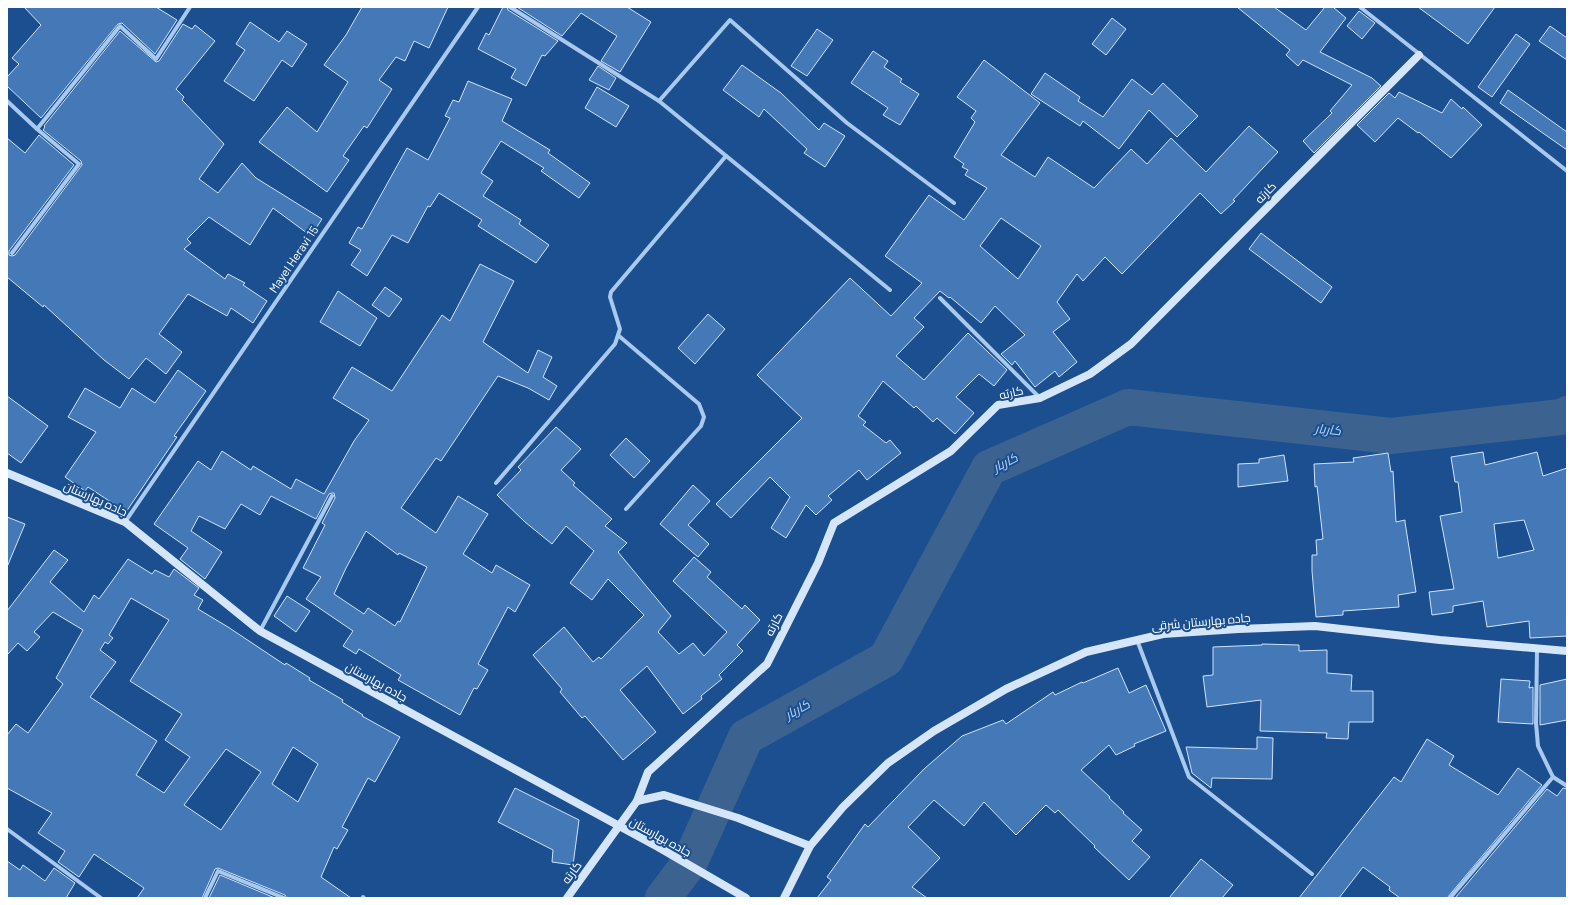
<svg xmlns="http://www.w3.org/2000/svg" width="1574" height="905" font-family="Barlow,Cairo,sans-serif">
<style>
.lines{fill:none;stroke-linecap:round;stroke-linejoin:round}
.river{stroke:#3c6290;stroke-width:36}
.building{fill:#4478b7;stroke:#cfe3fa;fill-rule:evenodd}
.street{stroke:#a9c9ee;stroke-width:4}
.secondary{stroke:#d6e6fa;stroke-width:8}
.labels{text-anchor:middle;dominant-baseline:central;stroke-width:4;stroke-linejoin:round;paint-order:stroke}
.street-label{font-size:12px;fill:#fff;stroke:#1b4f8f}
.water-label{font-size:13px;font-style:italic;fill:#b5d3f5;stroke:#1b4f8f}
</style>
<rect width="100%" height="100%" fill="#1b4f8f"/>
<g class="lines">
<polyline class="river" points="663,898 690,862 746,737 886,659 989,468 1128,407 1391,436 1561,417 1567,414"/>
</g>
<g class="building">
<polygon points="24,7 156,7 177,20 155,54 122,23 118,24 41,118 7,86 7,77 19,64 12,58 41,25"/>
<polygon points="362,7 448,7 429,48 414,41 405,61 396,57 379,80 392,89 367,128 364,126 343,156 349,160 327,192 259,142 287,107 317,132 348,82 324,65 346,35"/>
<polygon points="503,7 507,7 508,10 558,41 545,56 542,55 526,86 511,78 516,69 478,49 486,33 489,35"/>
<polygon points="517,7 627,7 651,22 620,72 601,61 617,36 581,13 562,36"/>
<polygon points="1237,7 1274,7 1306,30 1325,7 1333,7 1346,18 1320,52 1372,78 1381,86 1314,153 1303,141 1332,113 1330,111 1352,85 1303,60 1298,66 1286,55 1290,50"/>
<polygon points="1418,7 1495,7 1468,44"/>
<polygon points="1359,11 1375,23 1362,39 1347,26"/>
<polygon points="1112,18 1126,29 1106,55 1092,44"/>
<polygon points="250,22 279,42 287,31 307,44 292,67 282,60 254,101 224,81 245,50 236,44"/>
<polygon points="183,24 192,29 195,25 215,41 176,89 184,97 182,100 224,144 199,179 218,193 242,163 256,178 322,219 311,236 273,208 250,245 209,217 187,239 191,243 184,249 225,279 228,274 245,283 243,285 267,301 253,323 231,308 227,316 188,294 159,334 182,352 166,374 146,358 129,379 104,360 44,305 43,307 7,277 7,138 25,153 39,135 74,165 9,251 9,255 12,256 15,255 82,165 81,161 43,130 45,127 44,126 120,31 156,62 159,61"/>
<polygon points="1550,26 1567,38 1567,60 1539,41"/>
<polygon points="817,29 833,40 807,76 791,66"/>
<polygon points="1516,34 1530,44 1492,97 1478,87"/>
<polygon points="873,51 888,61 884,67 902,79 900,82 919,94 900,125 883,115 888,108 851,83"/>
<path d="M984 60 1040 103 1001 155 1035 177 1048 157 1094 188 1131 149 1147 164 1171 138 1206 172 1249 126 1278 152 1233 200 1235 201 1221 214 1200 193 1122 274 1105 257 1083 281 1077 274 1057 302 1070 319 1053 332 1077 362 1059 377 1055 371 1035 387 1015 361 1012 365 1001 354 1025 335 995 306 981 323 950 297 949 298 940 291 914 318 924 327 896 356 924 380 968 333 1007 370 994 386 979 374 956 397 974 413 955 434 937 418 933 422 916 406 914 408 883 381 858 416 866 422 863 425 886 443 890 440 901 453 867 480 859 470 828 496 832 500 816 515 806 505 786 538 771 528 790 497 770 477 731 518 716 504 802 418 757 375 850 278 891 316 922 283 885 256 929 195 964 220 987 188 965 175 968 170 962 167 964 164 954 157 975 122 971 118 976 111 957 97ZM1001 218 1041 246 1018 279 980 246Z"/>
<polygon points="742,65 781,93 819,130 824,123 845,136 825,167 804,153 807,149 764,109 759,117 723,90"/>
<polygon points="598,66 616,78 609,90 589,80"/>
<polygon points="1045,73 1080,97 1078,101 1103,117 1132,79 1152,95 1163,83 1198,116 1177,137 1149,110 1119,149 1083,121 1080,126 1031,94"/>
<polygon points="468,81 512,99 502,121 550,150 548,153 590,183 579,198 541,171 544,168 501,141 481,173 493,181 483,196 521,220 519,224 549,245 536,263 478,226 482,220 439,193 430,207 428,206 408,243 392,235 367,276 351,265 361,250 349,243 358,227 362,229 407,148 428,160 450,118 445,116 453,100 459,102"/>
<polygon points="597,87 629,106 616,127 585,108"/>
<polygon points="1508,90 1567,132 1567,150 1500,103"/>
<polygon points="1399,92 1442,113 1451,99 1462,109 1463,107 1482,125 1451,158 1419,132 1418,133 1398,118 1375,142 1357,125 1389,93 1395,98"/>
<polygon points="1261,233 1332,287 1321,303 1249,249"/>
<path d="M480 264 514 281 483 342 528 373 538 350 552 357 543 377 557 386 549 400 528 388 498 376 441 461 436 458 401 508 436 533 458 496 488 514 463 554 492 573 496 565 530 585 515 612 508 607 478 664 488 670 477 689 474 688 460 715 398 680 401 675 359 649 356 654 343 646 353 631 306 599 321 577 303 568 325 525 322 523 335 498 334 493H332L329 494 316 519 271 496 260 515 241 504 225 529 199 516 191 531 222 552 205 579 180 559 188 548 154 524 198 461 211 470 222 451 251 470 253 466 291 489 296 479 324 494 354 441 369 420 333 398 352 367 392 391 442 315 450 321ZM366 531 398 555 399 553 427 567 400 622 398 621 395 626 368 608 364 614 334 594 346 568Z"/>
<polygon points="385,287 402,299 389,317 372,305"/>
<polygon points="338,291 377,318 360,346 320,322"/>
<polygon points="708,314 725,329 695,364 678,348"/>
<polygon points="178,370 206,391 174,436 177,437 126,512 88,487 85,491 65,477 96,432 68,417 85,388 120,408 132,388 155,403"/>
<polygon points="7,396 48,426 21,463 7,453"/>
<polygon points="556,427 581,449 561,470 575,483 573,485 612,519 605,526 627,543 618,552 671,616 658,632 679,654 693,643 704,656 727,632 673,581 694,557 711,572 707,577 742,609 745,605 760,620 737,645 743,651 719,675 722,679 701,696 702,699 683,714 647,666 620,690 656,732 623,760 585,716 582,718 560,692 562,689 533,655 564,627 593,662 599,657 601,659 644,615 608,579 592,600 570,583 594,551 566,526 552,544 525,522 497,495 521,470 518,467"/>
<polygon points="626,438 650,461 634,478 610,455"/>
<path d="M1483 452 1485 465 1537 452 1543 476 1567 468V636L1530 638 1529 621 1487 627 1483 601 1453 606V612L1432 615 1429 592 1454 589 1440 516 1462 512 1458 482H1455L1451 457ZM1524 520 1534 550 1498 558 1494 524Z"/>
<polygon points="1388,453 1391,472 1393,471 1396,522 1405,520 1405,522 1416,592 1398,595 1399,607 1343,611 1343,615 1316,617 1312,571 1312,555 1317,555 1316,540 1323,539 1317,486 1315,487 1314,464 1354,462 1353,458"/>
<polygon points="1284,455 1288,481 1238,487 1238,464 1259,463 1259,459"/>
<polygon points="693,485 710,501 688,525 709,544 698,557 660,524"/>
<polygon points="7,517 25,524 7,567"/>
<path d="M54 550 68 560 50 582 84 612 94 595 99 599 128 559 152 574 155 570 169 577 174 569 199 588 194 595 203 600 198 609 228 627 285 665 286 663 310 678 309 680 343 700 342 702 363 715 362 716 400 737 375 782 368 778 342 827 348 830 337 849 334 847 321 877 351 898H287L285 895 218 868 215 869 202 898H137L144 888 94 854 79 877 58 862 65 851 38 833 52 813 7 788V735L16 724 28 733 63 684 56 678 83 630 53 612 34 632 40 637 27 651 18 643 7 655V611ZM131 598 169 620 130 681 182 714 165 740 190 757 164 793 136 775 157 741 90 697 116 662 100 650 105 642 108 644 113 638 109 635ZM293 747 318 764 298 802 272 784ZM226 749 261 772 221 830 184 805Z"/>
<polygon points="287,596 310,611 296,632 274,616"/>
<polygon points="1262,644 1299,645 1299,651 1327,650 1327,673 1352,675 1351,691 1373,691 1373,722 1349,722 1348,739 1326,738 1327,733 1260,731 1261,700 1207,707 1203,676 1213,675 1213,647 1262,645"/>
<polygon points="1118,668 1129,693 1146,685 1166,731 1134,744 1135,746 1116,755 1109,745 1081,770 1110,797 1109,798 1124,812 1123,813 1142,830 1132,841 1150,857 1129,880 1094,847 1095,846 1058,810 1055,813 1046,805 1016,835 984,802 964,826 934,800 908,827 940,858 912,887 927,898 817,898 831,880 827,877 865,824 868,827 924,769 962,736 1003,720 1006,724 1053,692 1055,695 1082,682 1083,683"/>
<polygon points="1501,679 1530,681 1529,688 1533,687 1533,724 1498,722"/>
<polygon points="1567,679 1567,720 1540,725 1540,685"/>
<polygon points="1257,737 1273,738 1272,779 1212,778 1211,788 1192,773 1186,747 1257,749"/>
<polygon points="1427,739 1454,756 1449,765 1498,795 1518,768 1542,785 1447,898 1400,898 1389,890 1390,887 1363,867 1339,898 1299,898 1394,777 1401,782"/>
<polygon points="515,788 579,820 573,865 552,862 553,850 498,822"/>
<polygon points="1563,788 1567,789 1567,898 1455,898 1547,789 1557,796"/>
<polygon points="1201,859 1233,885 1222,898 1169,898"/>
<polygon points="7,861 20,870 23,865 45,881 54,868 75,883 66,898 7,898"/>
<polygon points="220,875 275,898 209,898"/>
</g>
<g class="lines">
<g class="street">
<polyline points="510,7 659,101 890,290"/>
<polyline points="1360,7 1567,171"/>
<polyline points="7,101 37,129"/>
<polyline points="659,101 730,20 847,123 954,203"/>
<polyline points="12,253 79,164 37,129 120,26 156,59 190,7"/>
<polyline points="940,298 1039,397"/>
<polyline points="619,336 699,404 704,417 701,426 626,509"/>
<polyline points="496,483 615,344 620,329 610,297 611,292 726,156"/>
<polyline points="125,522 478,7"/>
<polyline points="260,631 332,496"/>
<polyline points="1137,640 1189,777 1312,874"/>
<polyline points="1537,650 1536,723 1538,746 1553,777 1567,786"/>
<polyline points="7,829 101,898"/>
<polyline points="363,897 364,898"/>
<polyline points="205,898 218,871 284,898"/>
<polyline points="1450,898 1553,777"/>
</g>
<g class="secondary">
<polyline points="7,473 125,522 260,631 658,847 746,898"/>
<polyline points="637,801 648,772 767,664 818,563 834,523 951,451 998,405 1040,398 1090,374 1131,344 1419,55"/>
<polyline points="567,898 637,801 664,795 738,818 810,846"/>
<polyline points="784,898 810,846 843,807 888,763 934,731 1006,689 1086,652 1163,634 1238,629 1315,626 1440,640 1567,651"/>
</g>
</g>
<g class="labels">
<g class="street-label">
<text transform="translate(1265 192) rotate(-45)">کارته</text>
<text transform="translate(293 259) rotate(-56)">Mayel Heravi 15</text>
<text transform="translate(1011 392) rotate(-13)">کارته</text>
<text transform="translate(96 498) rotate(24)">جاده بهارستان</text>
<text transform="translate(1201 621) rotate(-5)">جاده بهارستان شرقی</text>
<text transform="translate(773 624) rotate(-63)">کارته</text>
<text transform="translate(377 681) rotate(29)">جاده بهارستان</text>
<text transform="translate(661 836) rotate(29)">جاده بهارستان</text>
<text transform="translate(571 872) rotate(-53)">کارته</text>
</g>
<g class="water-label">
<text transform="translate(1328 429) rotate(6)">کاربار</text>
<text transform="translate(1005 462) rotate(-26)">کاربار</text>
<text transform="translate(797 709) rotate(-29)">کاربار</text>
</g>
</g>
<rect width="1574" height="905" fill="none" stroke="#ffffff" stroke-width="16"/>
</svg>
